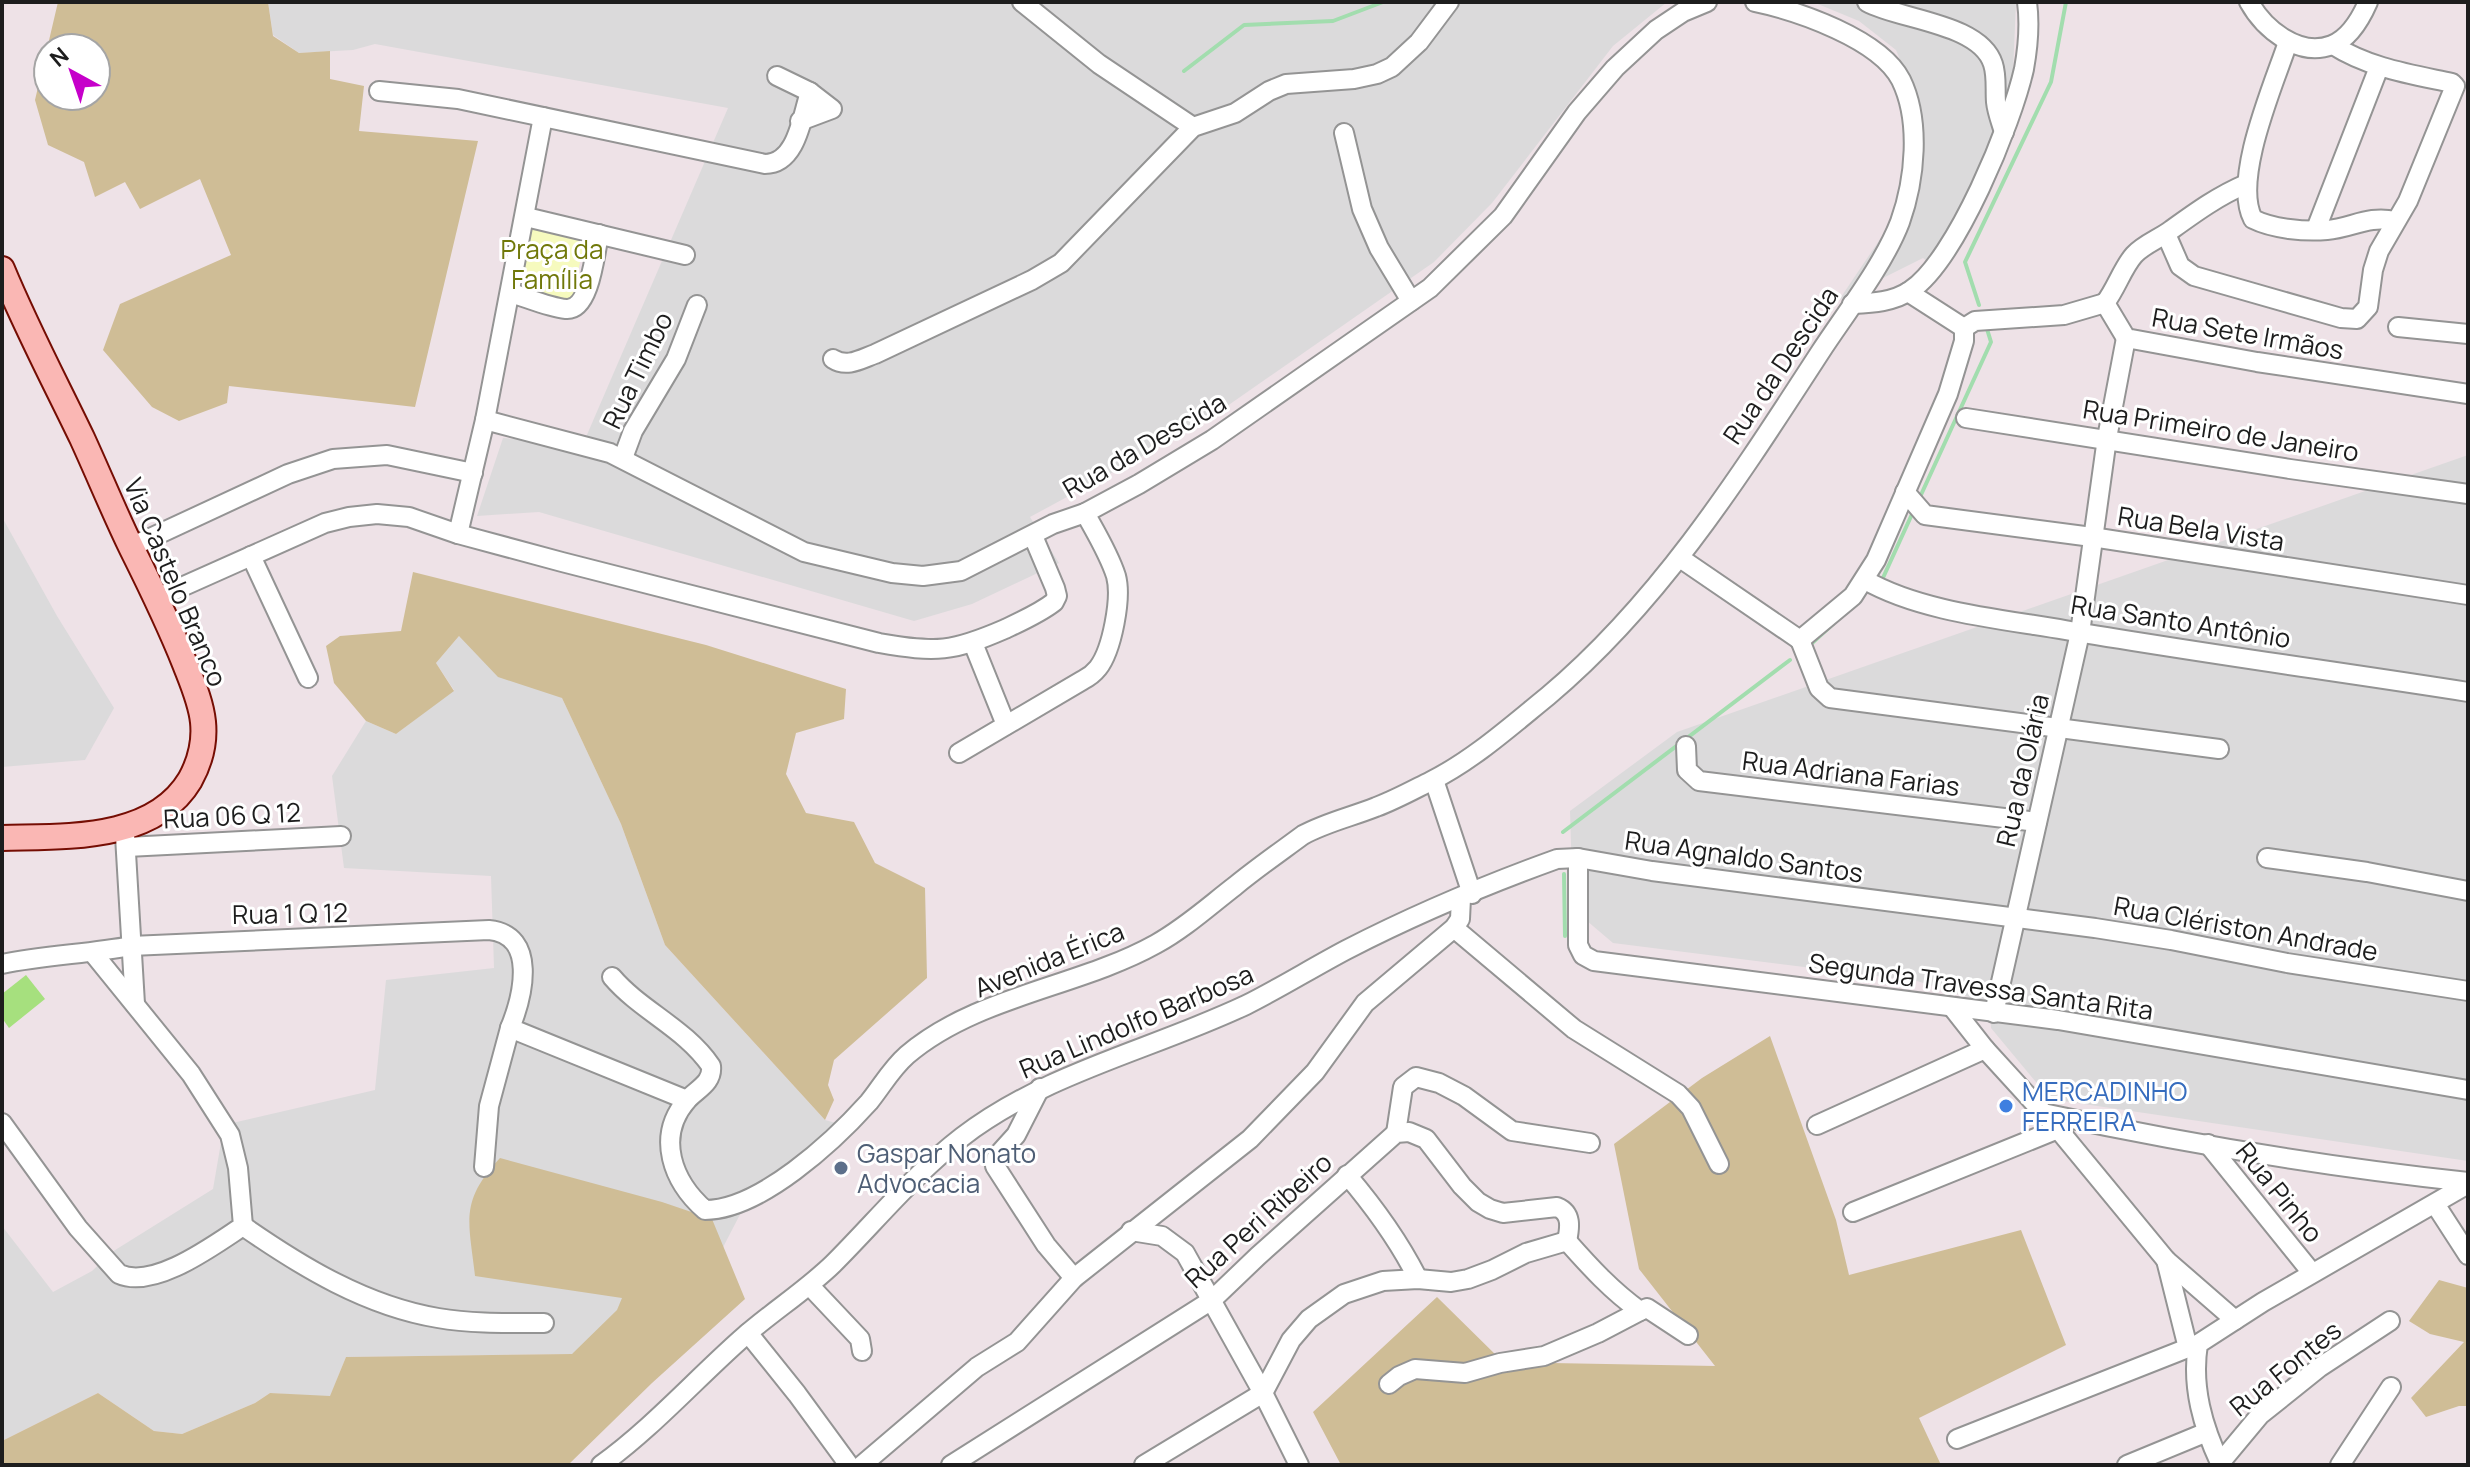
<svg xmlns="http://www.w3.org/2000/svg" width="2470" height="1467" font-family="Manrope,sans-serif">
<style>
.residential{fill:#dbdadb}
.forest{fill:#cfbd96;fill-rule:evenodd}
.park{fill:#f6fabe}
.pitch{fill:#a6e07e}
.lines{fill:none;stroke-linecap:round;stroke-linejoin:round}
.stream{stroke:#a2ddae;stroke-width:4}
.street-casing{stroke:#949494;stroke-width:22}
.secondary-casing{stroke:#750d03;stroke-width:28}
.street{stroke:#fff;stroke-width:18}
.secondary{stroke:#fab7b4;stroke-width:24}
.shop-dot{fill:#3f7fe0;stroke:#fff;stroke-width:3}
.service-dot{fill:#5c6f8a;stroke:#fff;stroke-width:3}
.labels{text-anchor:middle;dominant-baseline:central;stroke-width:6;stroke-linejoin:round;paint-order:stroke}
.park-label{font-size:26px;fill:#707809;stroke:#fff}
.street-label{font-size:26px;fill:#1d1d1d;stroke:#fff}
.shop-label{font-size:26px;fill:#366cbe;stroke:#fff;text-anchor:start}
.service-label{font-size:26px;fill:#4e5e75;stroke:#fff;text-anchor:start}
</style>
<rect width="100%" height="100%" fill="#eee2e7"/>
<g class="residential">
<polygon points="268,2 1667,2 1613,46 1492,203 1434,262 1200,425 1030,517 1059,563 972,604 914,621 539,512 477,516 503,438 583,444 728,108 375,44 353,50 299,53 273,35"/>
<polygon points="1813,2 2016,2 2012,96 1933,265 1923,258 1839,300 1891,223 1911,168 1915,96 1896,50 1859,21"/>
<polygon points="2468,455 2468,1161 2050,1099 1991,1028 1990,1004 1917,981 1613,943 1573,909 1570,811 1677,732"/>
<polygon points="2,517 57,616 114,708 85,760 2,767"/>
<polygon points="459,636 562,698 621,824 665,945 825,1120 847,1126 748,1199 703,1286 572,1354 346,1357 330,1397 270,1393 255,1403 182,1434 154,1431 98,1393 2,1441 2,1226 53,1292 92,1271 112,1252 213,1189 224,1125 375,1090 386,980 494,968 491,876 344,868 332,776 366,721 396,734 454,690 436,663"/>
</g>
<g class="forest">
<path d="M58 2H268L273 36 299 53 330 51V79L364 86 359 131 478 141 415 407 229 386 227 403 179 421 152 407 103 350 120 304 231 255 200 179 140 209 125 182 95 197 84 162 48 145 35 100ZM48 48H96V96H48Z"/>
<polygon points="413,572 706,645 846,689 844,719 796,733 786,774 806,813 854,822 875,863 925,888 927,978 834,1060 828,1085 834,1100 825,1120 665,945 621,824 562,698 498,677 459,636 436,663 454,691 396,734 366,721 334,683 326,646 340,636 401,631"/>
<polygon points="1770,1036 1836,1220 1849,1275 2021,1230 2066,1345 1919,1418 1941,1465 1341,1465 1313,1412 1437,1297 1503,1362 1715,1366 1639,1269 1614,1144 1702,1078"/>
<path d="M500 1158 662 1202 712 1219 745 1299 652 1383 568 1465H2V1441L98 1393 154 1431 182 1434 255 1403 270 1393 330 1396 346 1357 572 1354 617 1310 622 1298 475 1276C469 1221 459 1202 500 1158Z"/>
<polygon points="2439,1280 2468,1288 2468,1406 2459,1406 2426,1417 2411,1398 2464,1342 2430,1334 2409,1321"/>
</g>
<polygon class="park" points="532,229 585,239 572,300 519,290"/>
<polygon class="pitch" points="26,975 45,999 9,1028 2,1018 2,994"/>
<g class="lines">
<g class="stream">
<polyline points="1184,71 1244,25 1333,21 1383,2"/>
<polyline points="1979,305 1965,262 2051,82 2066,2"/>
<polyline points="1920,497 1991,342 1987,329"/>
<polyline points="1882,580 1913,512"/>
<polyline points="1811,644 1833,624"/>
<polyline points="1563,832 1790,660"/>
<polyline points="1564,874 1565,936"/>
</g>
<defs>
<g id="street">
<polyline points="1022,2 1099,64 1193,127"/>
<path d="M1867 2C1900 20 1980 23 1993 64 1997 76 1995 89 1996 102 1997 112 2001 122 2004 132"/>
<path d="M2249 2C2264 29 2299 58 2332 45 2350 38 2361 18 2368 2"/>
<path d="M2288 42C2274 84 2232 179 2253 219 2273 229 2305 232 2327 230 2352 228 2368 215 2395 221"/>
<polyline points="777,76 810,92 832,109 800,121"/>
<path d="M379 91 458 99 765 164C797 164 802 116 810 92"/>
<polyline points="1344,133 1362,209 1379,248 1411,301"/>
<polyline points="526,217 685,255"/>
<polyline points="2316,229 2379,67"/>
<path d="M2166 234 2180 266 2194 276 2341 318 2357 319 2368 307 2373 270 2379 251 2408 201 2455 86 2452 83C2410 74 2369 68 2333 45"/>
<polyline points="1908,292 1964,328"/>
<path d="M511 293C528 298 548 307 566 309 590 311 595 253 599 234"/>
<polyline points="2105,303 2126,338 2257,362 2468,394"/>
<path d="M2105 303C2116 289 2123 267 2134 255 2144 244 2159 239 2171 230 2196 212 2218 196 2246 184"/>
<path d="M1852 304C1872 303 1894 302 1911 290 1956 260 2012 123 2024 69 2028 47 2030 24 2027 2"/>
<polyline points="2398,327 2468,334"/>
<polyline points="1964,328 1975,321 2064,315 2105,303"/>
<path d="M833 359C847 368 861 359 875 354L1032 280 1061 263 1193 127 1235 113 1269 91 1286 84 1354 79 1377 74 1392 67 1419 42 1449 2"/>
<polyline points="1966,418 2290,469 2468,494"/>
<polyline points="485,420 610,453 804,552 892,573 923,576 961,571 1053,524 1085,513 1139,484 1212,440 1430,288 1503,216 1577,112 1615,68 1656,30 1683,12 1707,2"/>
<polyline points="623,458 633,431 676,359 697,305"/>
<polyline points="1905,492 1925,515 2092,537 2468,595"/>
<polyline points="458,534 485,420 543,117"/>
<polyline points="131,547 288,474 333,459 387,455 473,473"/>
<polyline points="251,556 308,678"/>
<polyline points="1680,558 1800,640"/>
<path d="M1865 580C1921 612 2001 619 2065 630 2199 653 2334 671 2468 692"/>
<path d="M157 598 325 523 349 517 377 514 409 517 458 534 562 562 879 643C937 653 952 652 1005 629 1022 621 1040 613 1054 602L1057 596 1055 588 1033 536"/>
<polyline points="1800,640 1819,688 1830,698 2219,749"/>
<polyline points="1800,640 1853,596 1876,560 1948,394 1964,341 1964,328"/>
<polyline points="973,643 1006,725"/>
<polyline points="1686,746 1687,770 1699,781 2037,822"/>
<path d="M959 753 1083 680C1089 677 1094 673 1098 668 1112 650 1122 598 1116 576 1109 554 1096 533 1085 513"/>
<polyline points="1434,780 1472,894"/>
<polyline points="125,836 135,1004"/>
<polyline points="127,847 341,836"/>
<polyline points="1578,858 1578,945 1583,955 1594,961 2058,1020 2468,1090"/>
<polyline points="2267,858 2367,872 2468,891"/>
<polyline points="1454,928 1574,1029 1678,1094 1691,1108 1719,1164"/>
<path d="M2 964C45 955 88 954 131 946L489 930C538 935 523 996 510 1028L687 1100"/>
<path d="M612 977C641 1011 685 1028 711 1066 713 1083 697 1089 687 1100 655 1137 673 1182 705 1210 760 1210 834 1141 869 1102 882 1086 891 1069 907 1055 976 996 1079 987 1156 944 1185 928 1209 906 1235 886 1257 868 1280 852 1303 835 1327 822 1351 817 1376 807 1395 800 1413 790 1431 781 1473 760 1511 726 1548 696 1661 601 1741 474 1821 351 1846 313 1884 264 1900 222 1915 180 1921 121 1901 80 1880 39 1798 11 1755 2"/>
<polyline points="1994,1013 2080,633 2107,438 2126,338"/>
<polyline points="1985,1049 2058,1129 2166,1260 2235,1320"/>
<polyline points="1040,1088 1016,1135 997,1156 995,1166 1046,1245 1074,1278"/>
<path d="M2043 1113C2183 1143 2326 1167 2468 1182"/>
<path d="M2 1123 78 1228 119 1274C154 1290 214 1245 243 1226L238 1168 230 1135 191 1074 93 953"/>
<polyline points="1817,1125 1985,1049 1952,1007"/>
<polyline points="1396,1133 1403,1087 1416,1077 1439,1083 1464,1096 1512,1131 1590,1143"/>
<polyline points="2208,1144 2312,1273"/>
<polyline points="484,1167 489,1106 510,1028"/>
<path d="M1347 1175C1375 1208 1399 1241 1418 1279"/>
<polyline points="2435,1204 2468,1255"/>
<polyline points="1853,1212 2058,1129"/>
<path d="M243 1226C302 1267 366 1306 438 1318 473 1324 509 1323 544 1323"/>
<polyline points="1131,1231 1162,1236 1185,1253 1263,1393 1299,1465"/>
<path d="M1567 1241C1590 1267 1612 1291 1640 1311L1647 1308 1688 1335"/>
<polyline points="2166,1260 2188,1348"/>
<polyline points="810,1286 860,1339 862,1351"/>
<polyline points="748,1333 797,1394 849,1465"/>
<polyline points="1389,1384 1399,1376 1415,1369 1465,1373 1500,1363 1544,1356 1598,1333 1640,1311"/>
<polyline points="1957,1439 2198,1344"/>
<polyline points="2220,1463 2260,1415 2320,1367 2390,1321"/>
<path d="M601 1465C650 1430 694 1381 740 1340 770 1313 804 1292 833 1264 876 1221 914 1174 962 1137 1047 1072 1151 1050 1246 1005 1280 988 1312 968 1346 950 1414 915 1485 885 1557 859L1578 858 1652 871 2095 928 2171 940 2287 963 2468 991"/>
<polyline points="862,1465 977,1367 1017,1342 1074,1278 1250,1139 1315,1072 1365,1003 1454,928 1460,919 1461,898"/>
<path d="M951 1465 1212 1300 1258 1256 1396 1133 1409 1132 1426 1139 1462 1186 1478 1202 1490 1209 1503 1213 1557 1207C1572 1213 1570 1227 1567 1241"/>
<polyline points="1144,1465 1263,1393 1291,1340 1309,1319 1344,1294 1383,1281 1418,1279 1451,1282 1468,1279 1492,1270 1526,1253 1567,1241"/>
<polyline points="2127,1465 2207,1432"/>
<path d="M2221 1465C2203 1427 2191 1387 2198 1344L2263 1302 2468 1184"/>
<polyline points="2340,1465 2391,1387"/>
</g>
<path id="secondary" d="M2 269C26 327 55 382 82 438 99 475 114 512 132 549 151 587 169 624 185 664 192 682 201 702 203 722 205 742 200 762 190 780 153 842 64 836 2 838"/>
</defs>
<use href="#street" class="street-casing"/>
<use href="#secondary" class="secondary-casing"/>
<use href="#street" class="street"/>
<use href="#secondary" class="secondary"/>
</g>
<circle class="shop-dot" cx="2006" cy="1106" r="8"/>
<circle class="service-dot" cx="841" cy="1168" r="8"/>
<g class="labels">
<g class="park-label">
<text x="552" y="249">Praça da<tspan x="552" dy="30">Família</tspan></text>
</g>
<g class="street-label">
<text transform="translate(2248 333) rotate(10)">Rua Sete Irmãos</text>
<text transform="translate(1780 365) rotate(-56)">Rua da Descida</text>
<text transform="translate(637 370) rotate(-64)">Rua Timbo</text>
<text transform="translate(2221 430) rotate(9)">Rua Primeiro de Janeiro</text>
<text transform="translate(1144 445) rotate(-30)">Rua da Descida</text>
<text transform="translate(2201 528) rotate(9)">Rua Bela Vista</text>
<text transform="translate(176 582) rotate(67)">Via Castelo Branco</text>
<text transform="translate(2181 621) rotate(9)">Rua Santo Antônio</text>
<text transform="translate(2022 770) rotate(-77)">Rua da Olária</text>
<text transform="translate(1851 773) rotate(7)">Rua Adriana Farias</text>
<text transform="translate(232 815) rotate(-3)">Rua 06 Q 12</text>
<text transform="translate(1744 856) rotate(8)">Rua Agnaldo Santos</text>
<text transform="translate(290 913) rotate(-1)">Rua 1 Q 12</text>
<text transform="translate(2246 928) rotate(10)">Rua Clériston Andrade</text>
<text transform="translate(1049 959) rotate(-22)">Avenida Érica</text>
<text transform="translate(1981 986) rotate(8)">Segunda Travessa Santa Rita</text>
<text transform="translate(1136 1021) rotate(-23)">Rua Lindolfo Barbosa</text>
<text transform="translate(2280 1192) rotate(51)">Rua Pinho</text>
<text transform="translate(1258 1220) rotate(-42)">Rua Peri Ribeiro</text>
<text transform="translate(2285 1368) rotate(-39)">Rua Fontes</text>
</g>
<g class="shop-label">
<text x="2022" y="1091">MERCADINHO<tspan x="2022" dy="30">FERREIRA</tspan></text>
</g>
<g class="service-label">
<text x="857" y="1153">Gaspar Nonato<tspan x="857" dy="30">Advocacia</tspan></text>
</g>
</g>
<rect width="2470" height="1467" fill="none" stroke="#1d1d1d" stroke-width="8"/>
<g transform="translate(72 72) rotate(320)"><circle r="38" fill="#ffffff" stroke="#a5a5a5" stroke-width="2"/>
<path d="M0-6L14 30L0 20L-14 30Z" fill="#c600ca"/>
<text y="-12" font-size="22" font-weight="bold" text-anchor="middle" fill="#1d1d1d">N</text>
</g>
</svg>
